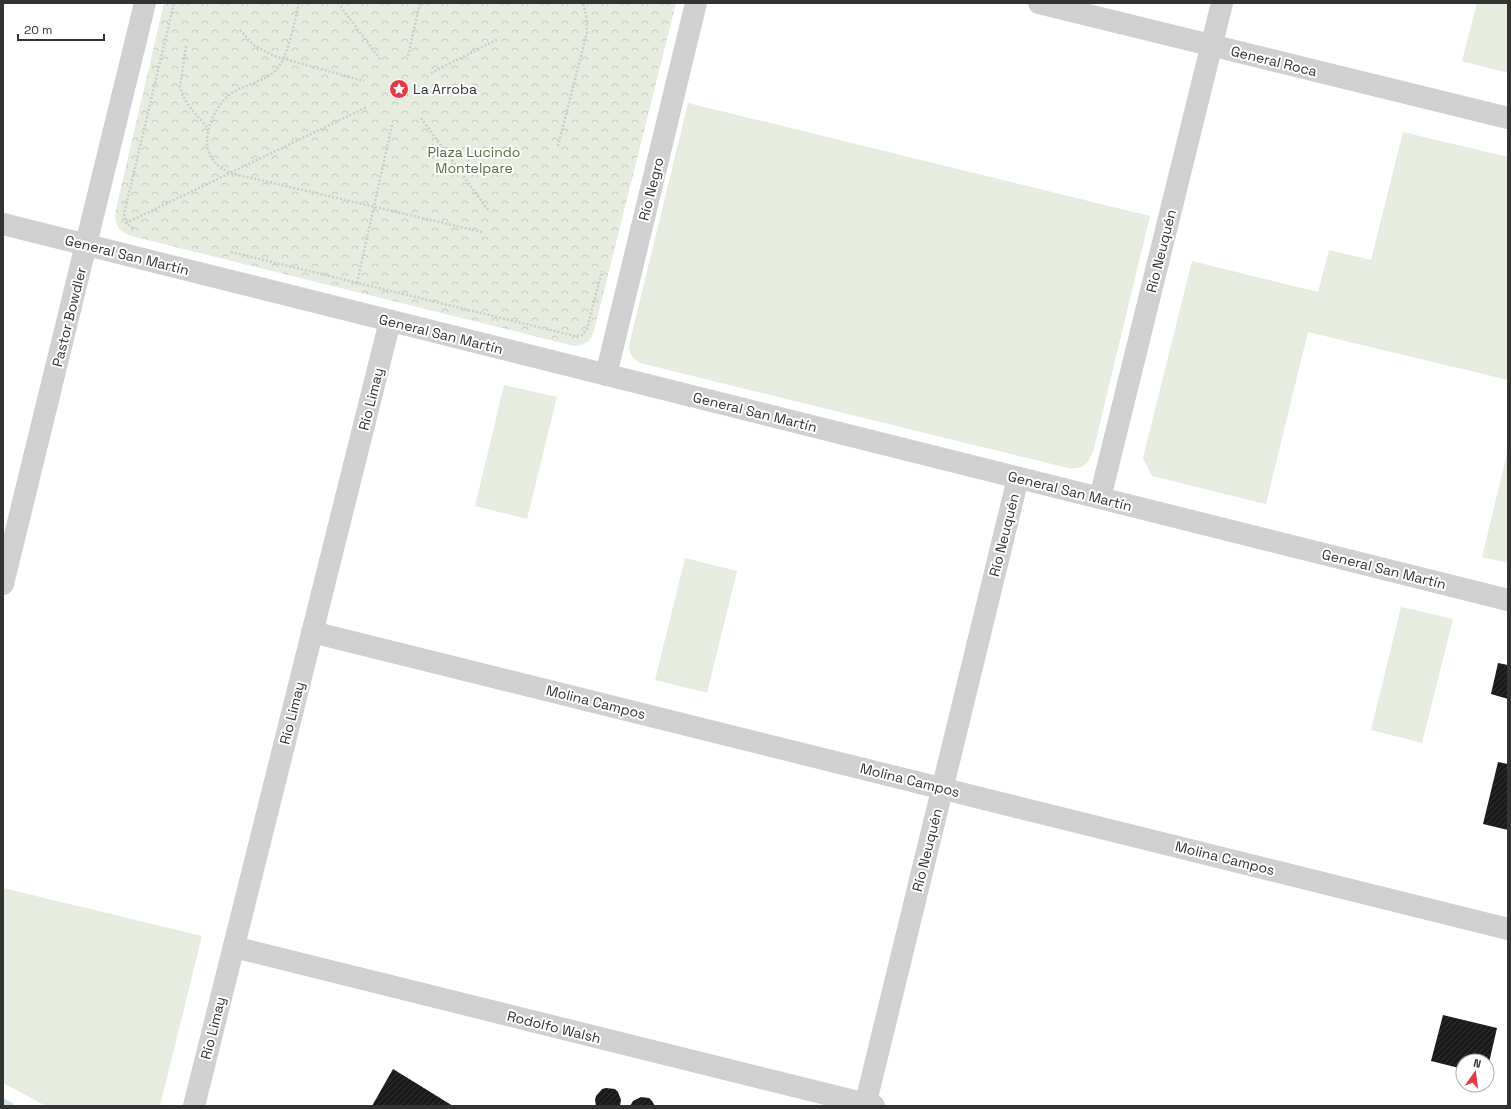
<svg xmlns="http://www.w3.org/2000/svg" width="1511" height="1109" font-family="'Space Grotesk',sans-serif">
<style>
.grass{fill:#e6ecdf}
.park{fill:url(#park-crowns)}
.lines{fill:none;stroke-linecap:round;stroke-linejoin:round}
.stream{stroke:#cfe2ee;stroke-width:9}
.building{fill:url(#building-hatch)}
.path{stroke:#cdcdcd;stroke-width:2.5;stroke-dasharray:2 2;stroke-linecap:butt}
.minor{stroke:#d0d0d0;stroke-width:22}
.labels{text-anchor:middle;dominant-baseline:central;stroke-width:4;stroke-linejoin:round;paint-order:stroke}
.street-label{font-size:14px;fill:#333;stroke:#fff}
.poi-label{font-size:14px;fill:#333;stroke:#fff;text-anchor:start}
.park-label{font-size:14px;fill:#56703f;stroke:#fff}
</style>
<defs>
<pattern id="park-crowns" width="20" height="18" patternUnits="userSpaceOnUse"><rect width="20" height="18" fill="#e6ecdf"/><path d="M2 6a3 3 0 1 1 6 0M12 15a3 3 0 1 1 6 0" fill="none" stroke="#c6cbc0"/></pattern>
<pattern id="building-hatch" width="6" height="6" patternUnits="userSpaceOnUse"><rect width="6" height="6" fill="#1a1a1a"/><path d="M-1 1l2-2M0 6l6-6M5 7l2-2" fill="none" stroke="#333"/></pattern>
</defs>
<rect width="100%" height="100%" fill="#fff"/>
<g class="grass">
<polygon points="1477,3 1508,3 1508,73 1462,61"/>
<path d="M688 103 1150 216 1094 448C1090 461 1084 471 1068 468L640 363C632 358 629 354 629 345Z"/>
<polygon points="1403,132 1508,157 1508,380 1308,332 1266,504 1152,476 1143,458 1192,261 1318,292 1329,250 1371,260"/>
<polygon points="504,385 557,397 527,519 475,506"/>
<polygon points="1508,449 1508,563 1482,557"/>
<polygon points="685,558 737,571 707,693 655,680"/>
<polygon points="1401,607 1453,619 1422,743 1371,730"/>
<polygon points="3,888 202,936 160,1106 46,1106 3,1083"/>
</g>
<path class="park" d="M164 3H676L594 331C591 341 585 345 574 346L131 236C118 232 113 223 116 209Z"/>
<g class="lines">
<polyline class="stream" points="3,1103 9,1106"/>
</g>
<g class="building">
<polygon points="1498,663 1508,665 1508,699 1491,694"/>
<polygon points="1498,762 1508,764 1508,830 1483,824"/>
<polygon points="1443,1015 1497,1028 1488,1067 1487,1061 1463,1061 1463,1069 1431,1061"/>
<polygon points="393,1069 419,1085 453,1106 372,1106"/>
<polygon points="606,1088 615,1089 618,1092 621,1100 620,1106 596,1106 595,1100 596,1096 602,1089"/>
<polygon points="641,1097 649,1098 652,1101 655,1106 630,1106 633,1101"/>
</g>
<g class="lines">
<g class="path">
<path d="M299 3C295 20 288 57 277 69 266 82 243 84 229 95 222 101 217 109 213 117 202 141 205 161 230 173L482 232"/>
<polyline points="338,3 380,59"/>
<polyline points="240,30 255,46 274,56 364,81"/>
<path d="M186 46 180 86C183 103 197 115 208 128"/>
<polyline points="408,56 420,3"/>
<polyline points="431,73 498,39"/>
<polyline points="421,118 488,210"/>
<polyline points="558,146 587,32 586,14 583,3"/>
<polyline points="126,223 367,107"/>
<polyline points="133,228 126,223 124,214 174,3"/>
<polyline points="231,252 575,336 582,335 587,329 602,271"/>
<polyline points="357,283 392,125"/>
</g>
<g class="minor">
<polyline points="1039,3 1508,118"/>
<polyline points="3,224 1508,600"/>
<polyline points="606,375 696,3"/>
<polyline points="1100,498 1222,3"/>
<polyline points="3,584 145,3"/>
<polyline points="312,632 1508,929"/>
<polyline points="234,947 874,1106"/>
<polyline points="194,1106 390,321"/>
<polyline points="865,1106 1018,478"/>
</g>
</g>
<defs>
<symbol id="sight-disc" viewBox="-11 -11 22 22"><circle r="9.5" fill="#e63946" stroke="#fff"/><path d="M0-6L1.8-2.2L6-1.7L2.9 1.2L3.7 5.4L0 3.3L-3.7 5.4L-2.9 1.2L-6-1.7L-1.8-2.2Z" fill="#fff"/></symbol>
</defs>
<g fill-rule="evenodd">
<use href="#sight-disc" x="388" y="78" width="22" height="22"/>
</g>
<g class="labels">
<g class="street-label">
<text transform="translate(1274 61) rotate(14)">General Roca</text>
<text transform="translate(651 189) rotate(-76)">Río Negro</text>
<text transform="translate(1161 251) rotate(-76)">Río Neuquén</text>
<text transform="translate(127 255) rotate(14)">General San Martín</text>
<text transform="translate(69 317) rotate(-76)">Pastor Bowdler</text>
<text transform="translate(441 334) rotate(14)">General San Martín</text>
<text transform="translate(371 399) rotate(-76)">Río Limay</text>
<text transform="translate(755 412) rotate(14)">General San Martín</text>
<text transform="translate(1070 491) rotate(14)">General San Martín</text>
<text transform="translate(1004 535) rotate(-76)">Río Neuquén</text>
<text transform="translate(1384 569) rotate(14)">General San Martín</text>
<text transform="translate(596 702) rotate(14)">Molina Campos</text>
<text transform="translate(292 713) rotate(-76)">Río Limay</text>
<text transform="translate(910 780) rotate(14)">Molina Campos</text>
<text transform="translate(927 850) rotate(-76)">Río Neuquén</text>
<text transform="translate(1225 858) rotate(14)">Molina Campos</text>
<text transform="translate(554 1027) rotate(14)">Rodolfo Walsh</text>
<text transform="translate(213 1028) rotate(-76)">Río Limay</text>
</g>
<g class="poi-label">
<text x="413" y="89">La Arroba</text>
</g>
<g class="park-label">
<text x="474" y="152">Plaza Lucindo<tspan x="474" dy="16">Montelpare</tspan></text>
</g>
</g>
<rect width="1511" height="1109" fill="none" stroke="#333333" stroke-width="8"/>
<g transform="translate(1475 1073) rotate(14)"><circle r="19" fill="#ffffff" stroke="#adadad"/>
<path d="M0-3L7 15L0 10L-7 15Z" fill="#e63946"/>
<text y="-6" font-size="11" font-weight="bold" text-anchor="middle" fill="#333333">N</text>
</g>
<path d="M18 34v6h86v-6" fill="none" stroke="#333333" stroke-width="2"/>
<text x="24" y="34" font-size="12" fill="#333333" stroke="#ffffff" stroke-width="3" paint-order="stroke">20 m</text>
</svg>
